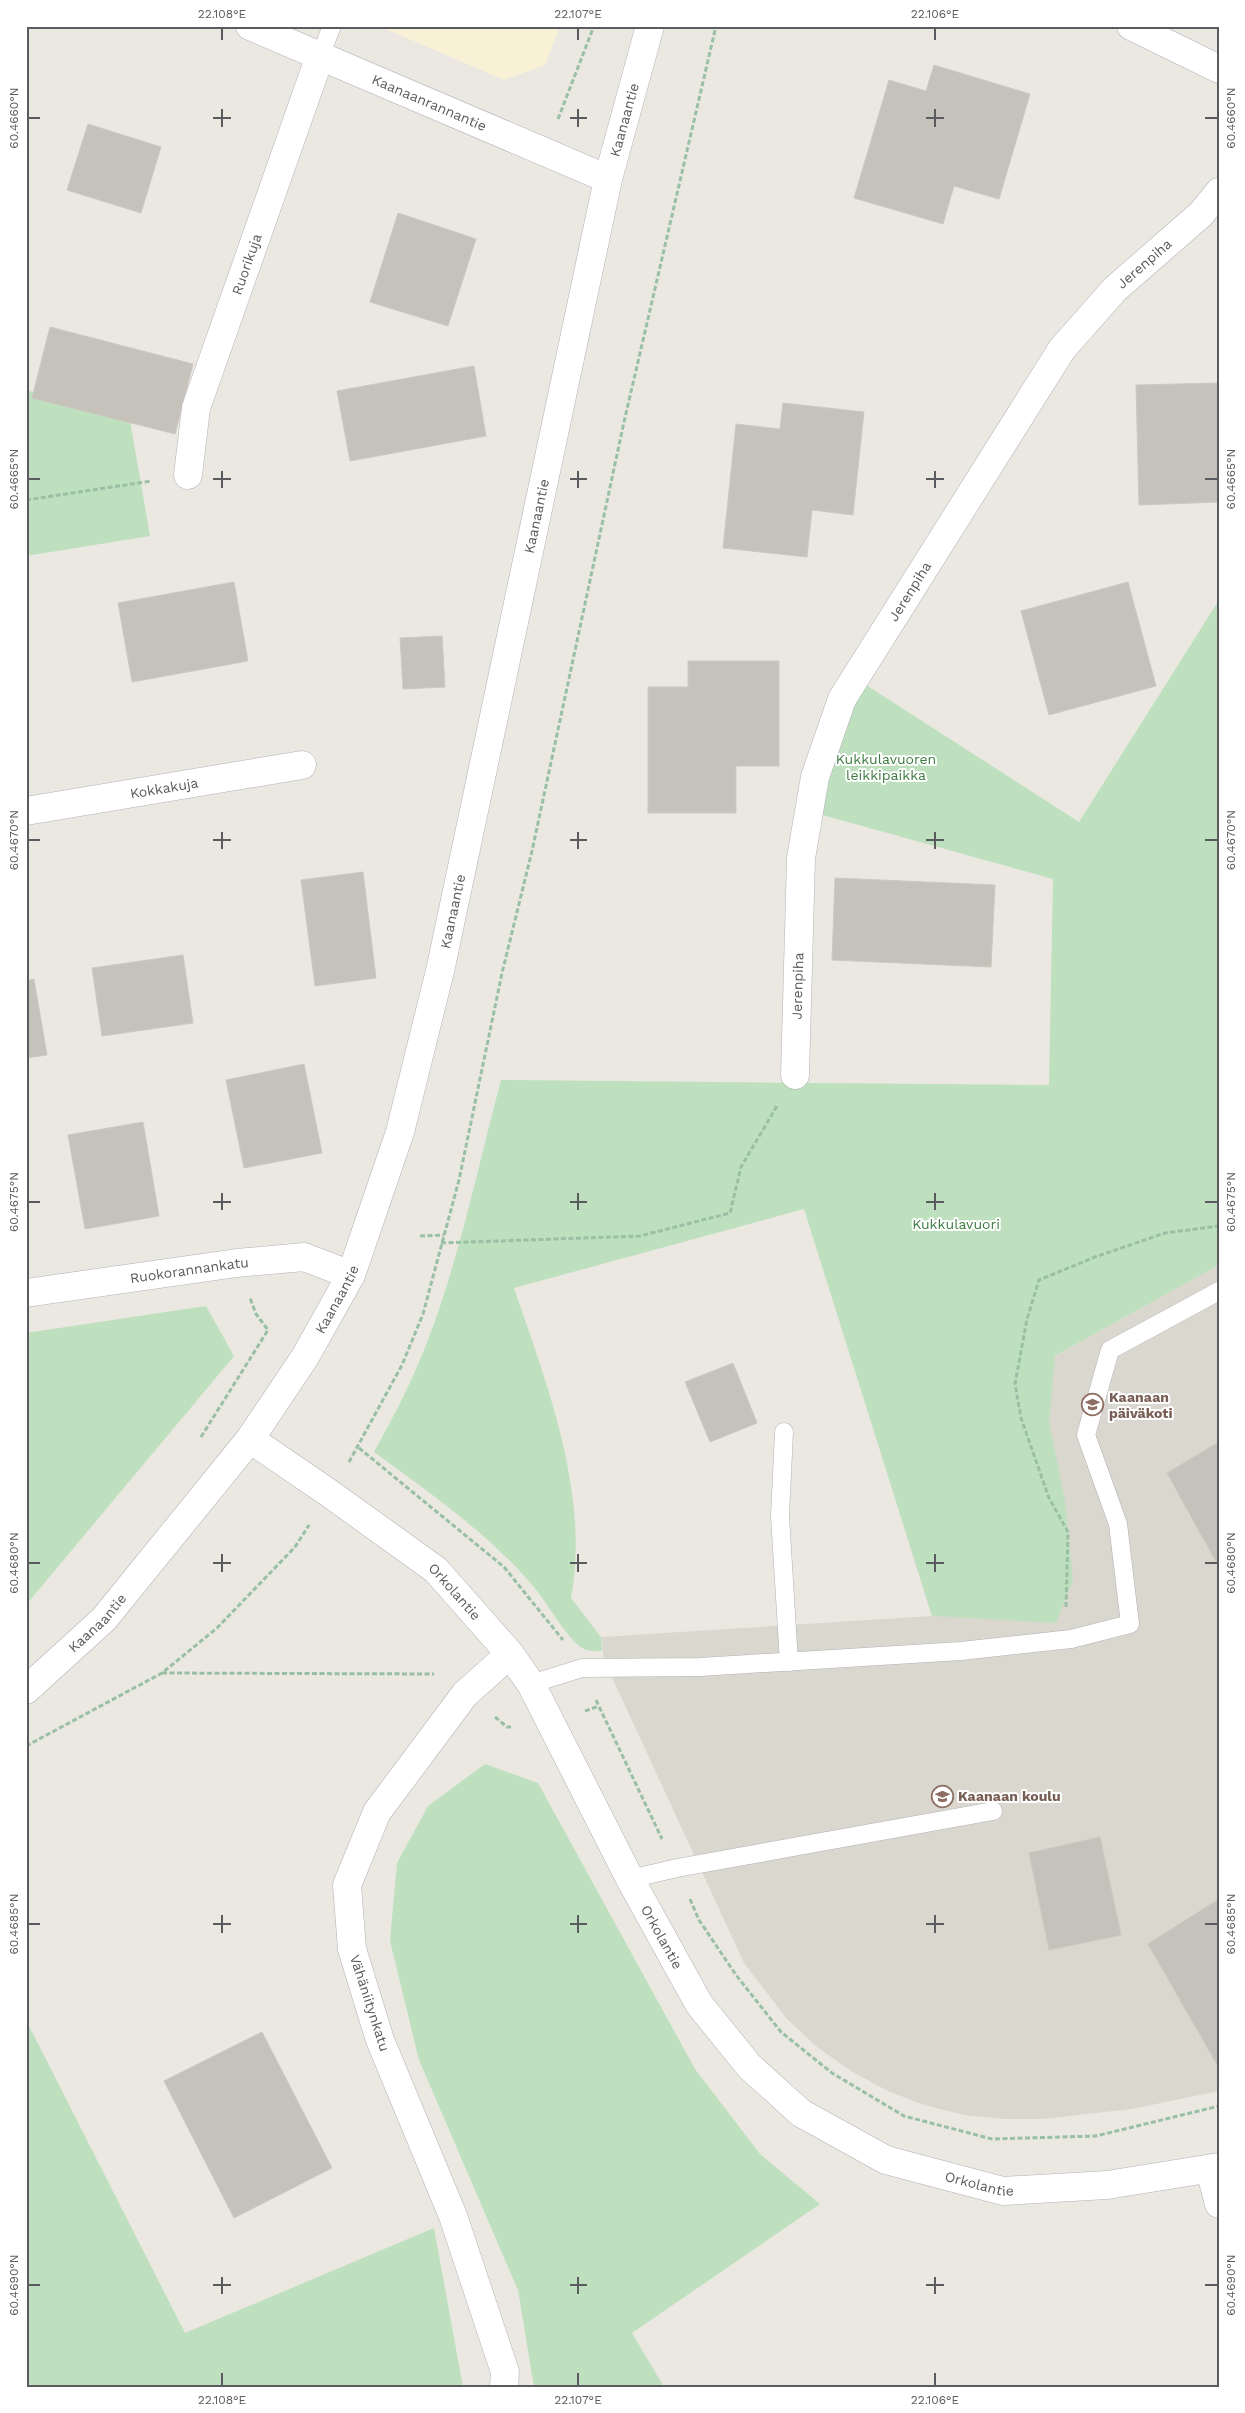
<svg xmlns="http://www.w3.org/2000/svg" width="1245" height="2413" font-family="'Work Sans',sans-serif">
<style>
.commercial{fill:#f9f1d6}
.education{fill:#dad7ce}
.green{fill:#bee0bf}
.building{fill:#c5c2bc;stroke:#cec9bf}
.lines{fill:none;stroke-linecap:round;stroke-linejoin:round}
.lane-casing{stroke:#b0b2b6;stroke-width:19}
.street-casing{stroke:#b0b2b6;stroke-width:29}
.secondary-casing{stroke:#b0b2b6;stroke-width:29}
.path{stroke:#99c0a4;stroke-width:3;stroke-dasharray:5 2.5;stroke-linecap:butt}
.lane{stroke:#fff;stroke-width:18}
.street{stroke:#fff;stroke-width:28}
.secondary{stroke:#fff;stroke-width:28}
.ticks{fill:none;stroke:#595b5f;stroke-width:2}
.labels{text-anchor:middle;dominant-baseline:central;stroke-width:4;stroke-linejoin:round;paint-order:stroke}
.street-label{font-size:14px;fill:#595b5f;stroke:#fff}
.park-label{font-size:14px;fill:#3c7b40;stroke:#fff}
.education-label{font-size:14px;font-weight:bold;fill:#785e54;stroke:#fff;text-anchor:start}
.neatline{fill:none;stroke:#595b5f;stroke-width:2}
.ticks-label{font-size:12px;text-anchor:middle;fill:#595b5f}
</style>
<rect width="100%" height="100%" fill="#eae8e0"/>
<polygon class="commercial" points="379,26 560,26 545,65 504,80"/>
<polygon class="education" points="1219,1265 1219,2091 1132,2109 1043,2119 1004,2119 964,2115 924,2105 888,2091 851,2071 817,2047 787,2019 744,1963 604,1660 601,1637 932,1616 881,1453"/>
<g class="green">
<polygon points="26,390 130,421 150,536 26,556"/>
<path d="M1219 600V1265L1055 1356 1049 1422 1065 1501 1073 1580 1056 1623 932 1616 804 1209 514 1288C547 1385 590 1493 571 1598L601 1637 602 1651C597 1651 588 1651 584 1649 569 1642 546 1601 534 1587 489 1534 430 1493 374 1452 387 1428 401 1403 412 1378 454 1287 475 1177 501 1080L1049 1085 1053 879 819 814 836 751 863 683 1079 822Z"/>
<polygon points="206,1306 234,1356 26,1605 26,1333"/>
<polygon points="485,1764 538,1783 695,2069 760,2154 820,2204 632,2333 664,2387 534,2387 518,2290 419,2060 390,1941 397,1863 428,1806"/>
<polygon points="26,2020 185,2333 434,2228 463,2387 26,2387"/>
</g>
<g class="building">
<polygon points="934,65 1030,94 999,199 954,186 943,224 854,198 889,80 926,91"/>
<polygon points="88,124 161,147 141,213 67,190"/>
<polygon points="398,213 476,239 448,326 370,302"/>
<polygon points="50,327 193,364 175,434 32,398"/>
<polygon points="474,366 486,436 350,461 337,391"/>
<polygon points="1219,383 1219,502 1139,505 1136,385"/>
<polygon points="783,403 864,412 853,515 812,510 807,557 723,548 736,424 780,429"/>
<polygon points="234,582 248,661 132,682 118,603"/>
<polygon points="1128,582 1156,686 1049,715 1021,611"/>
<polygon points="442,636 445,687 403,689 400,638"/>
<polygon points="688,661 779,661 779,766 736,766 736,813 648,813 648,687 688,687"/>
<polygon points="363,872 376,978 315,986 301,880"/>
<polygon points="835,878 995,885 991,967 832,960"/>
<polygon points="183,955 193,1023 102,1036 92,968"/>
<polygon points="34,979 47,1055 26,1058 26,981"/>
<polygon points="304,1064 322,1153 244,1168 226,1080"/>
<polygon points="143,1122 159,1216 85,1229 68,1135"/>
<polygon points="733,1363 757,1423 710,1442 685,1382"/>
<polygon points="1219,1442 1219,1567 1167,1473"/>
<polygon points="1100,1837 1121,1935 1049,1950 1029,1853"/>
<polygon points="1219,1899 1219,2068 1148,1944"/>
<polygon points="262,2032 332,2168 234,2218 164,2081"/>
</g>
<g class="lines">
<defs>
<g id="lane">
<polyline points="320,56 332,26"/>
<polyline points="784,1432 780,1516 789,1662"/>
<polyline points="531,1684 582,1668 700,1667 961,1651 1071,1639 1130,1624 1118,1524 1086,1435 1110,1350 1219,1291"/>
<polyline points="630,1879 677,1868 993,1811"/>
</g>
<g id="street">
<path id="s1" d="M250 26 608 179"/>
<polyline points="1131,26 1219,69"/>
<path id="s2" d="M188 475 196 408 320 56"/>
<path id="s3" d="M26 811 302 765"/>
<path id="s4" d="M795 1075 801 858 815 777 842 699 1062 349 1115 289 1201 214 1219 192"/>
<path id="s5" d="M26 1293 237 1263 304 1257 351 1275"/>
<path id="s6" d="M250 1439 329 1493 436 1570 510 1654 531 1684 630 1879 699 2004 749 2066 801 2113 886 2160 1003 2191 1107 2185 1219 2167"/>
<polyline points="1210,2170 1219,2204"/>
<polyline points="504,2387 505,2372 453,2216 380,2040 352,1949 347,1885 377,1812 465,1694 510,1654"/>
</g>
<g id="secondary">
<path id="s7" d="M26 1690 104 1619 250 1439 305 1357 351 1275 400 1132 440 971 608 179 650 26"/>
</g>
</defs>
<use href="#lane" class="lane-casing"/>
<use href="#street" class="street-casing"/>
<use href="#secondary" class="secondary-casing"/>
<g class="path">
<polyline points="558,119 594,26"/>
<polyline points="26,500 152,481"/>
<polyline points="420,1236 444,1235"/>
<polyline points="441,1243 640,1236 730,1213 741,1167 777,1106"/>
<polyline points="201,1437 268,1330 256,1314 250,1298"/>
<polyline points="359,1448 504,1567 563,1640"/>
<polyline points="349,1462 402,1365 423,1314 459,1180 502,973 532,851 624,422 716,26"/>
<polyline points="1066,1607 1068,1532 1049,1498 1021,1418 1015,1384 1027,1319 1039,1280 1095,1257 1165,1233 1219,1226"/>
<polyline points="162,1673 434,1674"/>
<polyline points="596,1700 662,1839"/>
<polyline points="585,1711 599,1706"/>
<polyline points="495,1717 507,1727 511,1727"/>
<polyline points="26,1746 162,1673 217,1628 295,1547 309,1525"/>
<polyline points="690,1899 699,1920 736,1975 781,2032 832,2073 904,2116 992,2139 1096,2136 1219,2106"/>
</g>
<use href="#lane" class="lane"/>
<use href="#street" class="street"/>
<use href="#secondary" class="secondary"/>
</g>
<path class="ticks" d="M222 28V40M578 28V40M935 28V40M222 109V127M578 109V127M935 109V127M28 118H40M213 118H231M570 118H587M926 118H944M1205 118H1218M222 471V488M578 471V488M935 471V488M28 479H40M213 479H231M570 479H587M926 479H944M1205 479H1218M222 832V849M578 832V849M935 832V849M28 840H40M213 840H231M570 840H587M926 840H944M1205 840H1218M222 1193V1210M578 1193V1210M935 1193V1210M28 1202H40M213 1202H231M570 1202H587M926 1202H944M1205 1202H1218M222 1554V1572M578 1554V1572M935 1554V1572M28 1563H40M213 1563H231M570 1563H587M926 1563H944M1205 1563H1218M222 1915V1933M578 1915V1933M935 1915V1933M28 1924H40M213 1924H231M570 1924H587M926 1924H944M1205 1924H1218M222 2277V2294M578 2277V2294M935 2277V2294M28 2285H40M213 2285H231M570 2285H587M926 2285H944M1205 2285H1218M222 2373V2386M578 2373V2386M935 2373V2386"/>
<defs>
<symbol id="school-ring" viewBox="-11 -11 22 22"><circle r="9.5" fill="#fff" stroke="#8d6e63" stroke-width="1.5"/><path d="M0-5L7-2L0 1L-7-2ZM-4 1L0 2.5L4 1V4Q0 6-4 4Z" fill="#8d6e63"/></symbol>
</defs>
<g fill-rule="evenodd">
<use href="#school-ring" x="1080" y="1392" width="25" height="25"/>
<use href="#school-ring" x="930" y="1784" width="25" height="25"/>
</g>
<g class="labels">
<g class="street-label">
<text stroke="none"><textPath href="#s1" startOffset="195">Kaanaanrannantie</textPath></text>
<text stroke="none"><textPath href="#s7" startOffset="1718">Kaanaantie</textPath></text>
<text stroke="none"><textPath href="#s2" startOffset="220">Ruorikuja</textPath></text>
<text stroke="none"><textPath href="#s4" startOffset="914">Jerenpiha</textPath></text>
<text stroke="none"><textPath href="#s7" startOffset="1312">Kaanaantie</textPath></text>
<text stroke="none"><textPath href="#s4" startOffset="509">Jerenpiha</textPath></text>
<text stroke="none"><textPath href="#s3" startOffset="140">Kokkakuja</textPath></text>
<text stroke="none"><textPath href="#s7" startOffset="908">Kaanaantie</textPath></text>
<text stroke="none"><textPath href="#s4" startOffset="89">Jerenpiha</textPath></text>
<text stroke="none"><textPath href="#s5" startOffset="165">Ruokorannankatu</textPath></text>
<text stroke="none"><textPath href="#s7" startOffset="502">Kaanaantie</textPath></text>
<text stroke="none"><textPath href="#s6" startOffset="256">Orkolantie</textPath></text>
<text stroke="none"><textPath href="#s7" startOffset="98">Kaanaantie</textPath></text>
<text stroke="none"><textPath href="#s6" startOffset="661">Orkolantie</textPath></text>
<text transform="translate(370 2003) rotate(72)">Vähäniitynkatu</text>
<text stroke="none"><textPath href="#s6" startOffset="1081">Orkolantie</textPath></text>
</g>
<g class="park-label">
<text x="886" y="759">Kukkulavuoren<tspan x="886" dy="16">leikkipaikka</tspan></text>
<text x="956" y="1224">Kukkulavuori</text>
</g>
<g class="education-label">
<text x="1109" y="1397">Kaanaan<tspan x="1109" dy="16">päiväkoti</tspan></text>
<text x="958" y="1796">Kaanaan koulu</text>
</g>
</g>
<rect width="1245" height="2413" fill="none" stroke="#ffffff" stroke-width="55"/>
<rect x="28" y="28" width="1190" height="2358" class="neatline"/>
<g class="ticks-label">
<text x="222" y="18">22.108°E</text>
<text x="578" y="18">22.107°E</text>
<text x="935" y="18">22.106°E</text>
<text transform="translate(1231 118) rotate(-90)" y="4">60.4660°N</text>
<text transform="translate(14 118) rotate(-90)" y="4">60.4660°N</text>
<text transform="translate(1231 479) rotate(-90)" y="4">60.4665°N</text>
<text transform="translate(14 479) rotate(-90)" y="4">60.4665°N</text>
<text transform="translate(1231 840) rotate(-90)" y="4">60.4670°N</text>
<text transform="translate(14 840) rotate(-90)" y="4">60.4670°N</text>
<text transform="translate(1231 1202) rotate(-90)" y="4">60.4675°N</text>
<text transform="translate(14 1202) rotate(-90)" y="4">60.4675°N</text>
<text transform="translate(1231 1563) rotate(-90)" y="4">60.4680°N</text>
<text transform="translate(14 1563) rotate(-90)" y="4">60.4680°N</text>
<text transform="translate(1231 1924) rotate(-90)" y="4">60.4685°N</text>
<text transform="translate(14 1924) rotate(-90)" y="4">60.4685°N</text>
<text transform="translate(1231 2285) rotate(-90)" y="4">60.4690°N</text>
<text transform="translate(14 2285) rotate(-90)" y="4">60.4690°N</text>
<text x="222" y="2404">22.108°E</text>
<text x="578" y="2404">22.107°E</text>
<text x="935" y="2404">22.106°E</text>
</g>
</svg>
